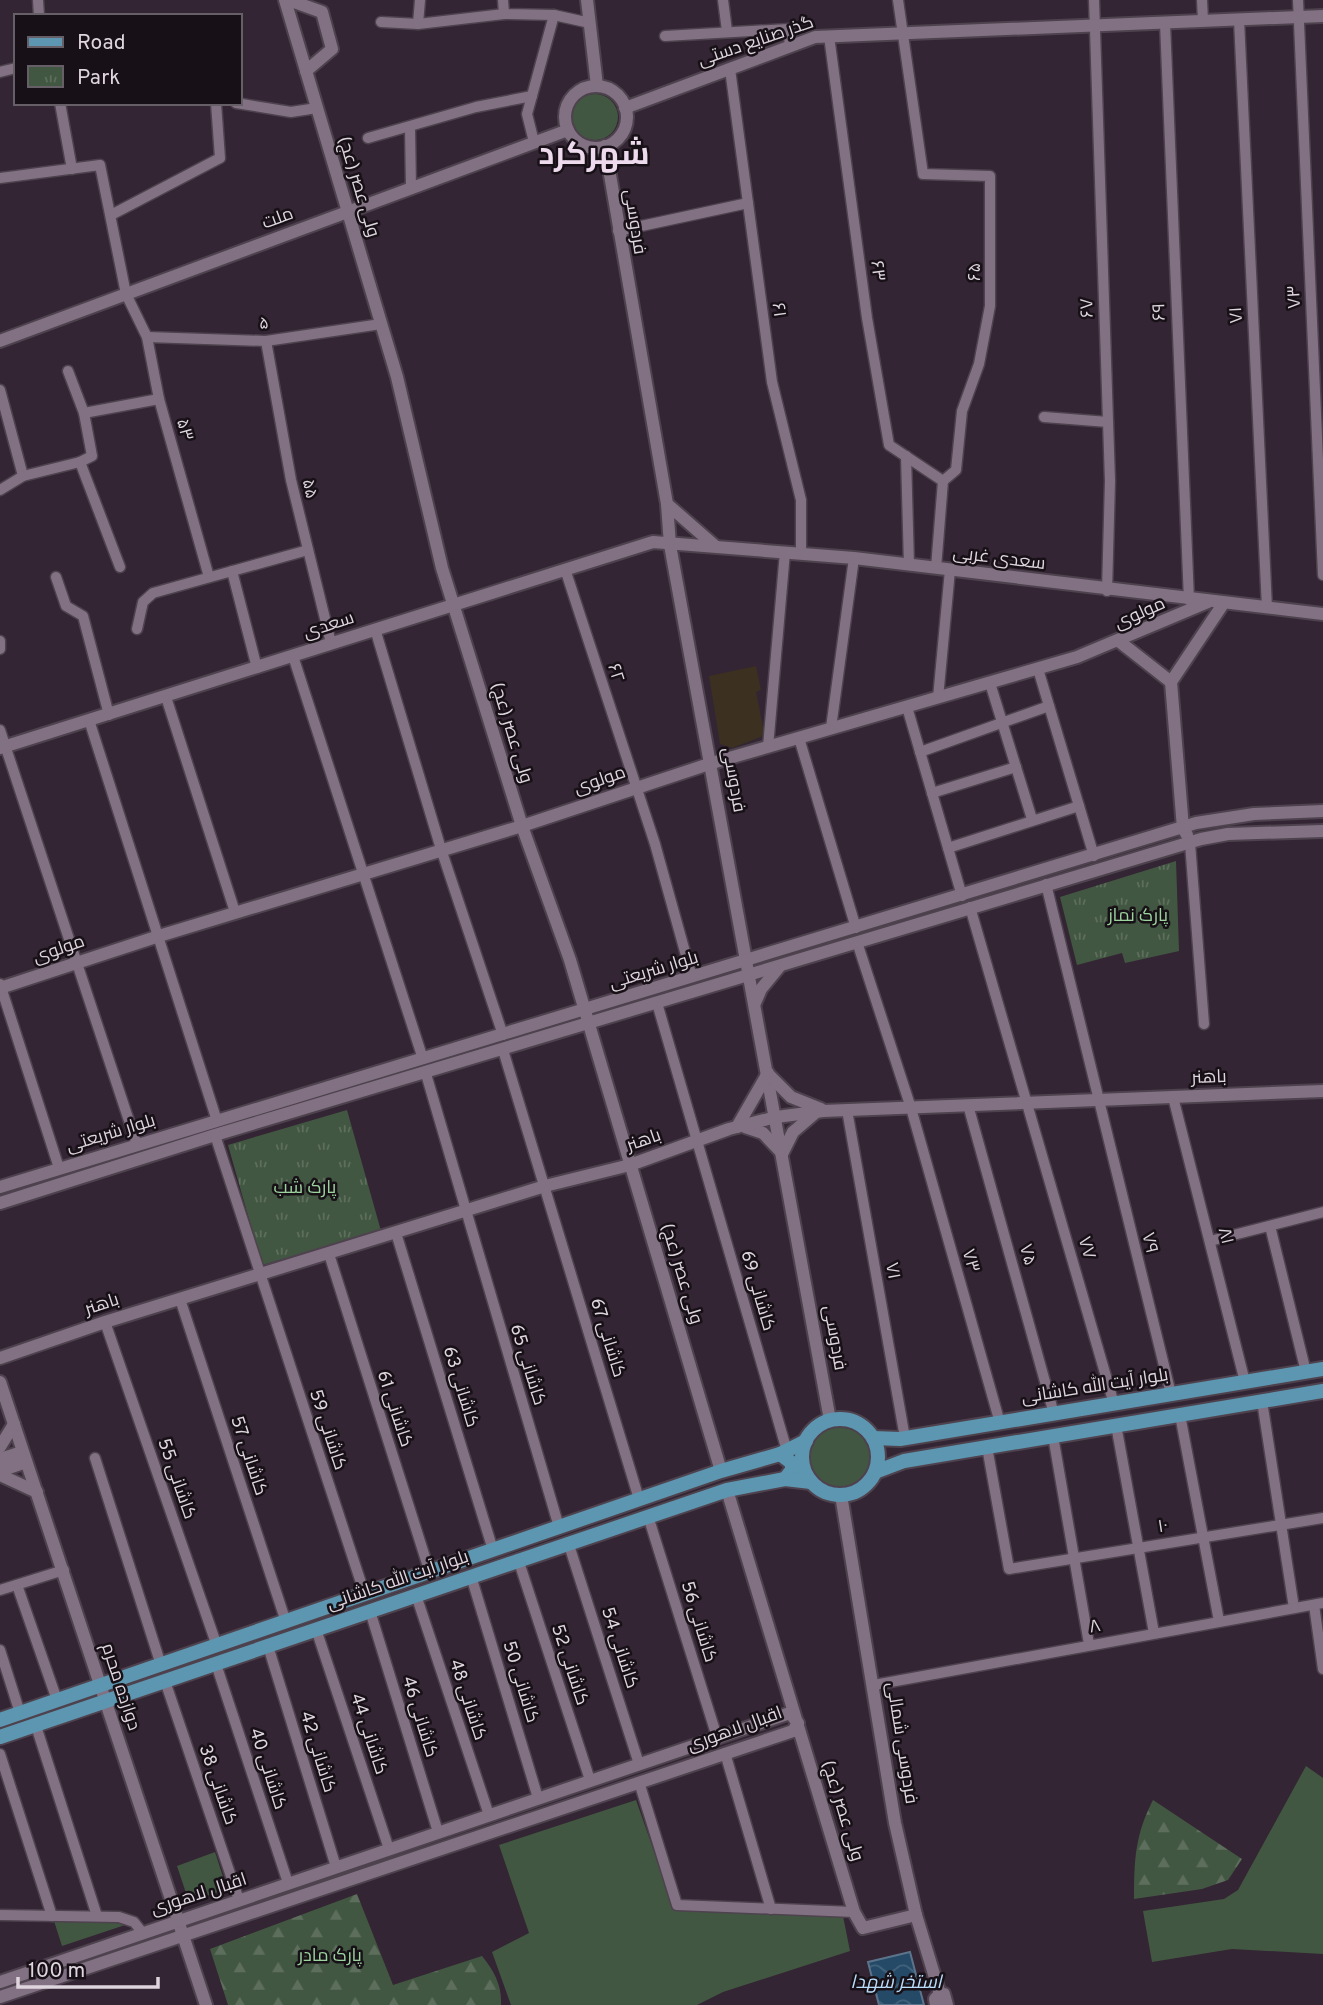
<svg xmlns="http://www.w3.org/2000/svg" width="1323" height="2005" font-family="Overpass,Cairo,sans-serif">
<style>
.medical{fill:#3c3021}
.green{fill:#425742}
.forest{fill:url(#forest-firs)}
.park{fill:url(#park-tufts)}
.water{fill:url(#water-waves);stroke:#5c748b;stroke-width:2}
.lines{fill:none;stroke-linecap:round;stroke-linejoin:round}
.street-casing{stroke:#4e424e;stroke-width:13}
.secondary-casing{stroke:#4e424e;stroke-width:16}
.primary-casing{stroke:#4e424e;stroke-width:18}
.street{stroke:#827182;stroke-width:10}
.secondary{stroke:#827182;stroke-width:12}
.primary{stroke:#5d96b0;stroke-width:14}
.labels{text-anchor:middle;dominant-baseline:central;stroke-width:5;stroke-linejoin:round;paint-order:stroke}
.street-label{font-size:18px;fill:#dfd5de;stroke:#171117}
.park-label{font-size:18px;fill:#9cd49e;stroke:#171117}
.water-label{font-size:19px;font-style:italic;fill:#b9defc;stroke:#171117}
.town-label{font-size:32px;font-weight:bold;fill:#eddaed;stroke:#171117}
</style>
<defs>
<pattern id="forest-firs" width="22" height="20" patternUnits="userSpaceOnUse" patternTransform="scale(1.75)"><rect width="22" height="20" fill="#425742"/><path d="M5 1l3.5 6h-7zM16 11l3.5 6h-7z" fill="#5d6e5d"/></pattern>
<pattern id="park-tufts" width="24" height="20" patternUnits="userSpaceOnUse" patternTransform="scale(1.75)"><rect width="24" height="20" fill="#425742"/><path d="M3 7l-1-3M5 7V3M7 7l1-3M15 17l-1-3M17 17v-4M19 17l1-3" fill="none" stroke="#5d6e5d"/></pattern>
<pattern id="water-waves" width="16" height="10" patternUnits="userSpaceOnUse" patternTransform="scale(1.75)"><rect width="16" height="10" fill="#244a67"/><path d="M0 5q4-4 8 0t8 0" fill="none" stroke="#43637c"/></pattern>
</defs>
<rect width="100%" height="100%" fill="#332533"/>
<polygon class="medical" points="756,666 761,690 756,692 764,732 761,737 732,748 720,744 709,676"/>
<g class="green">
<circle cx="595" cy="117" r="23"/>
<circle cx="841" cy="1456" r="33"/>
<polygon points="1306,1766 1323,1778 1323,1954 1232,1949 1152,1962 1143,1911 1224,1899 1238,1890"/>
<polygon points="636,1800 674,1908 843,1916 850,1951 723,1992 697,2005 511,2005 492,1952 529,1933 499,1845"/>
<polygon points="215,1852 227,1889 189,1902 177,1866"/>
<polygon points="54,1921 124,1921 125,1925 62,1946"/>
</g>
<g class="forest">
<path d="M1153 1800 1242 1859 1228 1880 1202 1889 1134 1899C1134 1860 1135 1835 1153 1800Z"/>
<path d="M357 1894 393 1985 482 1956C494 1971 502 1985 501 2005H228L210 1949Z"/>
</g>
<g class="park">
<polygon points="1176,861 1179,951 1125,963 1122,953 1077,965 1060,897"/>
<polygon points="347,1110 381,1231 262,1265 228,1145"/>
</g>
<polygon class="water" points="910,1952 924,2005 879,2005 868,1962"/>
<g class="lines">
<defs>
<g id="street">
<polyline points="38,0 39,16"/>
<polyline points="503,0 504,14 554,15 590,23"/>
<polyline points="723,0 727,31"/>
<polyline points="898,0 923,174 990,176 990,306 979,364 962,411 956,470 943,481 936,568"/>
<polyline points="1094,0 1110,481 1107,591"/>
<polyline points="1202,0 1203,21"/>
<polyline points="1298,0 1323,575"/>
<polyline points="1239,20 1267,608"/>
<polyline points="381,22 418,24 504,14"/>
<polyline points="1165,23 1189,600"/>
<polyline points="418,24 420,0"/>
<polyline points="665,36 788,29 790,46"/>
<polyline points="829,36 867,318 889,445 943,481"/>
<polyline points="730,69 772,382 801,500 801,553"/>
<polyline points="0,72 16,68"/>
<polyline points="60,103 72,169"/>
<polyline points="236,103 291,112 317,108"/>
<polyline points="410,128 411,188"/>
<polyline points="368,138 476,107 532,96"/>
<polyline points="534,142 527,114 554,15"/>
<polyline points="0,178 100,165 126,294 147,337 159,399 209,577"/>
<polyline points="111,215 220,158 216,103"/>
<polyline points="618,231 748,203"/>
<polyline points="147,337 266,341 381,324"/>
<polyline points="266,341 291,480 331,643"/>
<polyline points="68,371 84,413 159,399"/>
<polyline points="0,390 23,476"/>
<polyline points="84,413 92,456 80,462 120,567"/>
<polyline points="1044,417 1108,422"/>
<polyline points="906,456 909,565"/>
<polyline points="0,490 23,476 80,462"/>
<polyline points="565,569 655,844 692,977"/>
<polyline points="232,571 257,668"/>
<polyline points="56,577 66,606 83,616 109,715"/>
<polyline points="137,629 143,602 153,593 308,550"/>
<polyline points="375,629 441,849 503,1035"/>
<polyline points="0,641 0,649"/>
<polyline points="293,656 423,1059"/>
<polyline points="1038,669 1094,856"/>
<polyline points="990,683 1032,819"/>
<polyline points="166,697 235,912"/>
<polyline points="938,698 950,570"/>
<polyline points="907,707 962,896"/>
<polyline points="89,720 217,1121"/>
<polyline points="831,728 854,558"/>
<polyline points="0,730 137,1145"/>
<polyline points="799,738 856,928"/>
<polyline points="768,747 785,552"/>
<polyline points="920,752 1049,706"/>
<polyline points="932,793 1016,767"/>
<polyline points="1190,843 1204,1024"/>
<polyline points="948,848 1079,806"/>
<polyline points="1046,884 1171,1394"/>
<polyline points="970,907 1114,1404"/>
<polyline points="857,942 911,1108 1000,1423"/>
<polyline points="0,984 59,1168"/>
<polyline points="657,1003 787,1451"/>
<polyline points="503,1050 639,1499"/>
<polyline points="426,1074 559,1527"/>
<polyline points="1173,1097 1245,1382"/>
<polyline points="968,1105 1054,1414"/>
<polyline points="847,1110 905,1438"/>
<polyline points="215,1135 365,1595"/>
<polyline points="1270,1226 1306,1372"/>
<polyline points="396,1233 493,1550"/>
<polyline points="1210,1241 1323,1212"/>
<polyline points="329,1254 430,1573"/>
<polyline points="180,1299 286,1622"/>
<polyline points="105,1322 217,1646"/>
<polyline points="1262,1401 1294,1608"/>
<polyline points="1180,1415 1219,1621"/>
<polyline points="1116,1425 1154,1633"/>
<polyline points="1053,1436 1089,1644"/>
<polyline points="987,1447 1009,1569 1323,1518"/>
<polyline points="95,1458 161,1665"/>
<polyline points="648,1516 717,1737"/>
<polyline points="568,1542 639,1764"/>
<polyline points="518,1559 590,1780"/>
<polyline points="471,1576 538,1798"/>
<polyline points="17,1585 57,1700"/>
<polyline points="0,1590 64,1570"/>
<polyline points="416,1595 489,1815"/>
<polyline points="1314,1605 1323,1669"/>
<polyline points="370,1611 438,1832"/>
<polyline points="316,1629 389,1849"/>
<polyline points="268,1646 336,1867"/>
<polyline points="0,1650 20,1713"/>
<polyline points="216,1664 288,1883"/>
<polyline points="165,1681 239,1900"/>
<polyline points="874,1685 1323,1603"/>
<polyline points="36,1726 97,1916"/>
<polyline points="725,1753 771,1909"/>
<polyline points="0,1754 52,1916"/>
<polyline points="639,1782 677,1905 854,1912"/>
<polyline points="0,1915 119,1917 134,1922 142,1932"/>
</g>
<g id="secondary">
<polyline points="285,0 397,377 442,568 522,826 570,960 721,1471"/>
<polyline points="289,0 322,12 332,49 306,71"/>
<polyline points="587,0 597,86"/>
<circle cx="596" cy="117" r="31"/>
<polyline points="625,108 815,37 1323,16"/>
<polyline points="605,146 667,504 670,545 830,1420"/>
<polyline points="0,341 568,130"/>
<polyline points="667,504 715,546"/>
<polyline points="1120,642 1171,682"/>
<polyline points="0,748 653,542 854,558 1323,614"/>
<polyline points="1187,835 1183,828 1171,682 1223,604"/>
<polyline points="0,988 159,936 522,826 712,763 1077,657 1208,602"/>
<polyline points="755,1003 761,989 780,966"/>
<polyline points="770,1076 791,1097 821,1109"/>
<polyline points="737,1127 768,1073"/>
<polyline points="745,1127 763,1133 780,1151"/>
<polyline points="782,1154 793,1132 814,1114"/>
<polyline points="0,1187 1196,823 1254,814 1323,811"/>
<polyline points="0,1203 215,1135 1201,839 1228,834 1323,831"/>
<polyline points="0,1358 105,1322 545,1186 630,1165 729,1129 776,1117 823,1111 1323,1091"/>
<polyline points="0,1382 206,2005"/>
<polyline points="0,1447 14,1424"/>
<polyline points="0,1459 22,1452"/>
<polyline points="0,1471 26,1462"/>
<polyline points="0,1475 37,1492"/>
<polyline points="727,1490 854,1912 863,1928 916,1915"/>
<polyline points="841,1495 895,1823 916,1915 940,1994 944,1994 947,2005"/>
<polyline points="0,1982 790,1713 798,1723 793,1731 0,1997"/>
<polyline points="936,2005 935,1999 940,1994"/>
</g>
<g id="primary">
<circle cx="840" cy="1457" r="38"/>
<polyline points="873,1438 900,1439 1323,1369"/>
<polyline points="780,1454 792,1463 792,1470 785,1479"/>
<polyline points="875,1472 904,1461 1323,1391"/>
<polyline points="0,1720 721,1471 780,1454 806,1441"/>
<polyline points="0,1737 727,1490 785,1479 811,1482"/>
</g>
</defs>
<use href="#street" class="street-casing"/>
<use href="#secondary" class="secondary-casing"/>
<use href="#primary" class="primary-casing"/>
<use href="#street" class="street"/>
<use href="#secondary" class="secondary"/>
<use href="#primary" class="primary"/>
</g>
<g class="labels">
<g class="street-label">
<text transform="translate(756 42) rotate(-19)">گذر صنایع دستی</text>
<text transform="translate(358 187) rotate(73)">ولی عصر (عج)</text>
<text transform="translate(278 219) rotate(-20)">ملت</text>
<text transform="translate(634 222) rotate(81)">فردوسی</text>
<text transform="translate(877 271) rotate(83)">۶۳</text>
<text transform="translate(975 272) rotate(-90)">۶۵</text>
<text transform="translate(1295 297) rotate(-93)">۷۳</text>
<text transform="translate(1088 308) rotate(-92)">۶۷</text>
<text transform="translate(778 310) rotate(82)">۶۱</text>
<text transform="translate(1160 312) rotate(-92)">۶۹</text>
<text transform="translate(1237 315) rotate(-93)">۷۱</text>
<text transform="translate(264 324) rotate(-2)">۵</text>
<text transform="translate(184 430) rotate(75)">۵۳</text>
<text transform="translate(309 489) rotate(77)">۵۵</text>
<text transform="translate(999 559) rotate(7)">سعدی غربی</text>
<text transform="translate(1140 614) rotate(-24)">مولوی</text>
<text transform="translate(329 626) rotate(-18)">سعدی</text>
<text transform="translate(615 673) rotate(72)">۶۲</text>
<text transform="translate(511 733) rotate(73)">ولی عصر (عج)</text>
<text transform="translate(733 780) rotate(80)">فردوسی</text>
<text transform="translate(600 781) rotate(-19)">مولوی</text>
<text transform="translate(59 950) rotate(-19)">مولوی</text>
<text transform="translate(654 971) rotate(-17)">بلوار شریعتی</text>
<text transform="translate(1209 1078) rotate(-2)">باهنر</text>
<text transform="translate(111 1134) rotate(-17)">بلوار شریعتی</text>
<text transform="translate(644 1141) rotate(-19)">باهنر</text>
<text transform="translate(1225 1236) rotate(76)">۸۱</text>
<text transform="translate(1149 1243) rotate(76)">۷۹</text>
<text transform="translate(1086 1248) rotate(74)">۷۷</text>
<text transform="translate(1027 1255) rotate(74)">۷۵</text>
<text transform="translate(970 1261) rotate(74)">۷۳</text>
<text transform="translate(892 1271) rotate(80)">۷۱</text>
<text transform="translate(681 1274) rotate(73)">ولی عصر (عج)</text>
<text transform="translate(757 1291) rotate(74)">کاشانی 69</text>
<text transform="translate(102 1305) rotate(-18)">باهنر</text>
<text transform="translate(607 1338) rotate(73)">کاشانی 67</text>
<text transform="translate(834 1338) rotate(80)">فردوسی</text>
<text transform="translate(527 1365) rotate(73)">کاشانی 65</text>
<text transform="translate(460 1387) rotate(73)">کاشانی 63</text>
<text transform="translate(1095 1387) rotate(-9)">بلوار آیت الله کاشانی</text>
<text transform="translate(394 1409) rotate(72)">کاشانی 61</text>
<text transform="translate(327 1430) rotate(72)">کاشانی 59</text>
<text transform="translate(248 1456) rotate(72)">کاشانی 57</text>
<text transform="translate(176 1479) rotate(71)">کاشانی 55</text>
<text transform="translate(1163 1527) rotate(-9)">۱۰</text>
<text transform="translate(398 1581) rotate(-19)">بلوار آیت الله کاشانی</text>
<text transform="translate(698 1622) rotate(73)">کاشانی 56</text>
<text transform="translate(1095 1627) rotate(-10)">۸</text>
<text transform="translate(619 1648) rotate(72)">کاشانی 54</text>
<text transform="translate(569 1665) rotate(72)">کاشانی 52</text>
<text transform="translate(520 1682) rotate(73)">کاشانی 50</text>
<text transform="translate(120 1687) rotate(72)">دوازده محرم</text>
<text transform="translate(467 1700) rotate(72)">کاشانی 48</text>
<text transform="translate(419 1717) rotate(73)">کاشانی 46</text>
<text transform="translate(735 1730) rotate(-20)">اقبال لاهوری</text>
<text transform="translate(368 1734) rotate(72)">کاشانی 44</text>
<text transform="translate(901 1743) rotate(81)">فردوسی شمالی</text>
<text transform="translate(317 1752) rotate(73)">کاشانی 42</text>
<text transform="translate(267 1769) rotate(72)">کاشانی 40</text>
<text transform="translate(217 1785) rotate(71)">کاشانی 38</text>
<text transform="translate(842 1811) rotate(73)">ولی عصر (عج)</text>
<text transform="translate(199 1895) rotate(-18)">اقبال لاهوری</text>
</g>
<g class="park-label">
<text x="1138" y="916">پارک نماز</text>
<text x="305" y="1188">پارک شب</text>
<text x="330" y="1956">پارک مادر</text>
</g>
<g class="water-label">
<text x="896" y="1983">استخر شهدا</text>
</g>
<g class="town-label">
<text x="594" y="156">شهرکرد</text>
</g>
</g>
<rect x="14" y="14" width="228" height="91" fill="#171117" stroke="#675f67" stroke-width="2"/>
<rect x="28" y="37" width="35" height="10" fill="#5d96b0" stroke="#675f67" stroke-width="2"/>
<text x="77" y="49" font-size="21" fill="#dfd5de">Road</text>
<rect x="28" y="66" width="35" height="21" fill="url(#park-tufts)" stroke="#675f67" stroke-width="2"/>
<text x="77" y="84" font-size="21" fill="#dfd5de">Park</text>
<path d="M18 1977v10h140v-10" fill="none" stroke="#dfd5de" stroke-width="3.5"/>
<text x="28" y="1977" font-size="21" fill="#dfd5de" stroke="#171117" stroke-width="5" paint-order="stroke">100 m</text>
</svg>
